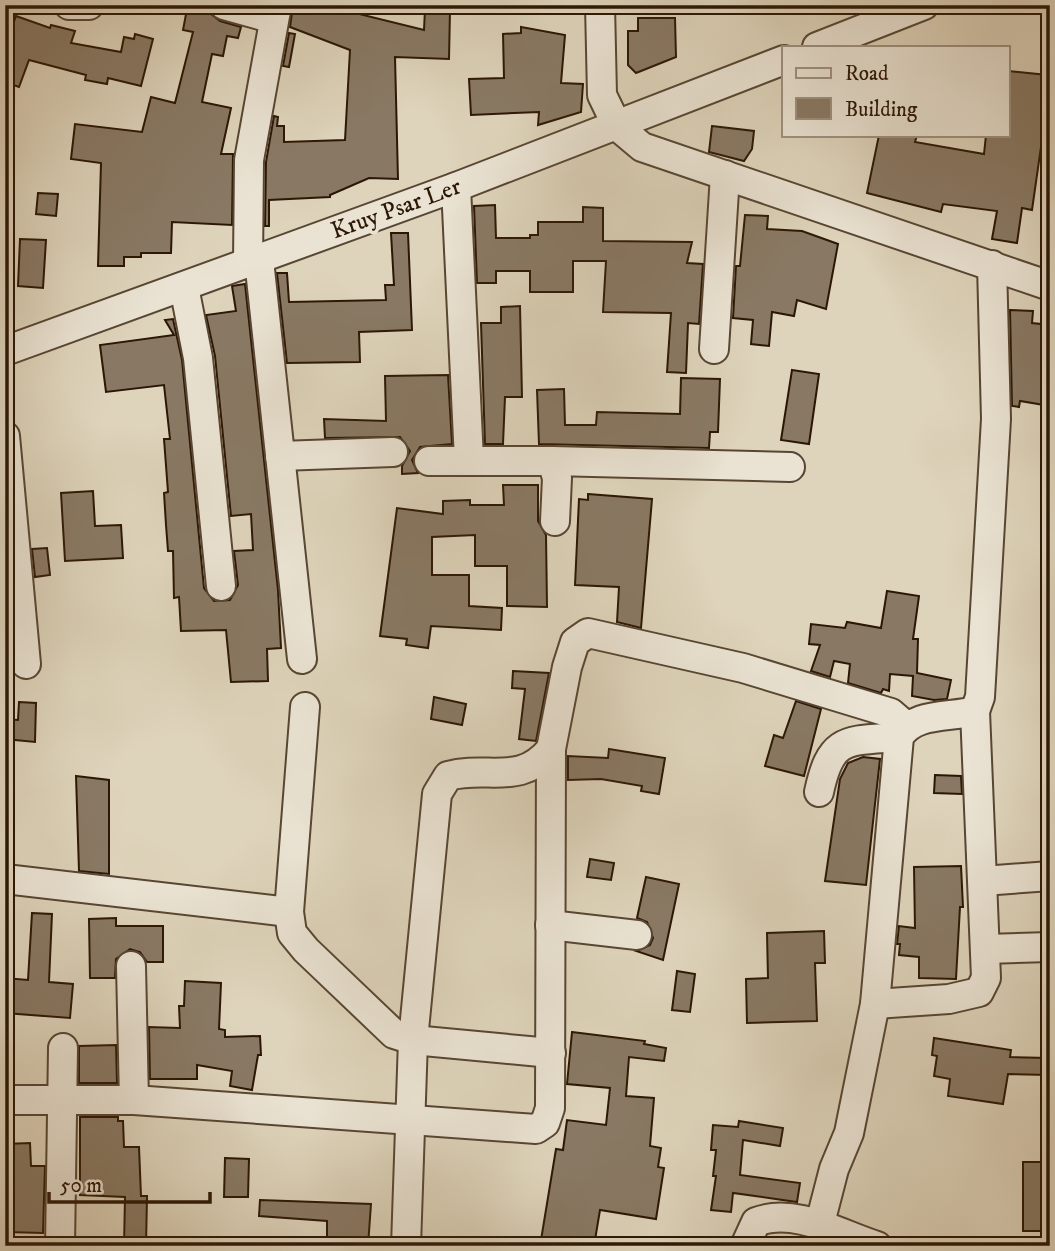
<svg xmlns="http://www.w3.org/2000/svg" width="1055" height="1251" font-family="'IM FELL DW Pica',serif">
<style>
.building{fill:#897964;stroke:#2c1706;stroke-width:2}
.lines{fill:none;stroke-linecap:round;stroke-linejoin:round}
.minor-casing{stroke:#584633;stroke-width:32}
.minor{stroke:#eae3d3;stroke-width:28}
.labels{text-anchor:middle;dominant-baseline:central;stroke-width:7;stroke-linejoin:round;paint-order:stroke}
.street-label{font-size:24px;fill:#2c1706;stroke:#eae3d3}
</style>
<rect width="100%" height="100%" fill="#ded4bb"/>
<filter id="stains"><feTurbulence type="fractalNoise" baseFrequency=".00286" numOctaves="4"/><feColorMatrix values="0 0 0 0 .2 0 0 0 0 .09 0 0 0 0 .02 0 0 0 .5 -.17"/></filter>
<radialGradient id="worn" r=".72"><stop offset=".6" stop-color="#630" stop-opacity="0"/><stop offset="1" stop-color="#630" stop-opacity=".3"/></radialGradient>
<g class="building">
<polygon points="293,5 347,5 347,11 424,30 425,9 450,10 449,59 395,57 398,179 369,178 330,195 330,197 269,200 269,226 265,226 266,162 274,116 278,117 277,126 284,126 284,142 345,140 350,50 290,27"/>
<polygon points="187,9 211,14 220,21 241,27 238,38 227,36 223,56 212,54 202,102 231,108 221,154 233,154 232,225 172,222 171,253 141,253 141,257 124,257 124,266 98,266 101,163 71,159 75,124 142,132 151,97 175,103 193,32 183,30"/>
<polygon points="16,16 50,28 51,25 75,31 71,43 121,52 124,37 134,39 135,34 153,39 141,86 108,78 107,84 85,80 86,75 29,60 19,87 5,82 5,47"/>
<polygon points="638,18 675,18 676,57 636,73 628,65 628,31 638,31"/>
<polygon points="521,27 565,35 561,83 583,84 581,112 538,125 539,112 471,115 469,79 504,78 503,34 521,33"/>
<polygon points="289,33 295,34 289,67 283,66"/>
<polygon points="1008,71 1047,75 1041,147 1032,210 1022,208 1017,243 992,239 997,211 943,204 941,212 867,193 879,135 917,135 915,142 984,154 986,135 1008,135"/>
<polygon points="712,126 754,131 752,149 744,161 709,152"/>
<polygon points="38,193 58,194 56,216 36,214"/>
<polygon points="495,205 496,238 530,238 530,235 538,235 538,222 583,222 583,207 603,208 603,241 692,242 687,263 703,264 699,324 688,323 686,373 667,372 671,313 603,312 606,261 573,261 573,292 530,292 530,271 496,271 496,283 477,283 474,206"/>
<polygon points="745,215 768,216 767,229 802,231 838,244 826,309 797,300 794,316 772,312 769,346 751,344 753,320 733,318 736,266 740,266"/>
<polygon points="391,233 408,233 412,330 359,332 360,362 287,363 277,273 287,273 289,302 386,300 385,285 394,285"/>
<polygon points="20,239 46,240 43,288 18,286"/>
<polygon points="245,284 278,590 281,648 267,649 268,681 231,682 226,630 181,631 179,597 174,598 173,551 168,551 166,525 164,493 168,492 164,439 170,439 164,385 106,392 100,345 174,335 165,320 173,319 182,360 204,588 214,601 230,600 238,585 234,551 253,550 251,514 231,516 215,356 206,315 236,311 232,286"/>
<polygon points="520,306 522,397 505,397 503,444 485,444 481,323 501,323 501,307"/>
<polygon points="1010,310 1033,311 1032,323 1050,325 1050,406 1020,401 1019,407 1012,406"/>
<polygon points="792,370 819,374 809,444 781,440"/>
<polygon points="448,375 452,444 420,447 412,460 418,473 402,474 402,466 410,451 400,437 325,438 324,419 386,421 385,376"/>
<polygon points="681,378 720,379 718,432 710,432 709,448 539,444 537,390 564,389 565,425 596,425 597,412 680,414"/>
<polygon points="503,485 538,485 538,521 546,535 547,607 507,606 507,566 475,566 475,535 432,537 432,575 469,575 469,606 502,608 501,630 431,626 428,648 406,645 407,639 380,636 397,508 443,514 443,501 470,500 470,505 504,505"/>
<polygon points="93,491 95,526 121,525 123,558 65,561 61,493"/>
<polygon points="588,494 652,499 641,628 617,622 619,587 575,585 579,499 588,500"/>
<polygon points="47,548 50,575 35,577 32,549"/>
<polygon points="887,591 919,596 913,639 918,639 917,673 951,680 947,699 934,700 912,696 913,676 890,674 889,691 883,689 881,693 848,683 850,664 834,661 830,677 811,671 820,645 809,644 811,624 845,628 847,622 881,628"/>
<polygon points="513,671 549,673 536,741 519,739 525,689 512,688"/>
<polygon points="434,697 466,704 462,725 431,719"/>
<polygon points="796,701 821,709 804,776 765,766 774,735 783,738"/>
<polygon points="19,702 36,703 35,742 5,739 5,719 18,720"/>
<polygon points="609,749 665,758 659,794 641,791 642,786 601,779 568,780 568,756 608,758"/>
<polygon points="863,757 880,759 866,885 825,881 840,779 848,763"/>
<polygon points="935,775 961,776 962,794 934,793"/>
<polygon points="76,776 109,780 109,874 79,871"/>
<polygon points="590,859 614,863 611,880 587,877"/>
<polygon points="961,866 963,907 960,907 956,979 919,978 919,957 899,955 900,944 897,944 899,926 915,928 914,867"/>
<polygon points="646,877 679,884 663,960 636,951 650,945 653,938 647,922 637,918"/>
<polygon points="32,913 52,914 49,982 73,984 70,1018 5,1013 5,978 28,980"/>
<polygon points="116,918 116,926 163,926 163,962 147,962 140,952 130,949 116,959 115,978 90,978 89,919"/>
<polygon points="824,931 825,963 815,963 817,1021 747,1023 746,979 768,978 767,933"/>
<polygon points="677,971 695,974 690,1012 672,1010"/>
<polygon points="185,981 221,983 219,1029 225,1030 225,1037 260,1036 261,1055 258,1055 252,1090 230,1086 232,1071 197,1065 197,1079 150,1079 149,1027 180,1028 179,1006 184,1006"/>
<polygon points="572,1032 645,1041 644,1044 666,1048 664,1061 629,1057 626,1096 654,1098 650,1146 661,1148 658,1167 664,1168 656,1219 600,1210 594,1246 540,1246 556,1149 563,1150 567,1120 606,1125 610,1088 567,1084"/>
<polygon points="934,1038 1011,1050 1010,1057 1048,1058 1048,1075 1008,1074 1003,1104 948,1096 950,1079 934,1076 937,1056 932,1055"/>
<polygon points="116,1045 117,1083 79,1083 79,1046"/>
<polygon points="80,1117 118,1117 118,1121 123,1121 124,1147 139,1147 141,1196 147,1196 146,1246 124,1246 125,1197 80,1195"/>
<polygon points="739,1121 783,1128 780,1146 743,1140 740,1175 800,1183 797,1202 733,1193 731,1212 711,1210 716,1176 713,1176 716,1150 711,1150 713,1125 738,1127"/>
<polygon points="30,1143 31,1166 45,1166 43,1233 5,1232 5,1144"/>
<polygon points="225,1158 249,1159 248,1197 224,1197"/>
<rect x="1023" y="1162" width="25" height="69"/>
<polygon points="260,1200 371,1204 368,1246 327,1246 327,1221 259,1216"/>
</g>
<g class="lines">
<defs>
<g id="minor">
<polyline points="69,5 89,5"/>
<polyline points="224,5 274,19"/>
<polyline points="600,5 602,95 617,126 642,147 1050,286"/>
<polyline points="817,47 924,5"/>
<polyline points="456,187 469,460"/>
<polyline points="259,260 302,659"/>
<polyline points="248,264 249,160 277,5"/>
<polyline points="184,287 198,358 221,586"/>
<polyline points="714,349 725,175"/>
<polyline points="5,351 456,187 784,60"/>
<polyline points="5,436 26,664"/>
<polyline points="280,456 393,452"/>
<polyline points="429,461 552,461 557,478 555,521"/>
<polyline points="552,461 790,467"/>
<polyline points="305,707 289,912 292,933 306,950 394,1034 413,1040 551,1053"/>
<path d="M819 792C831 736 846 741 899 737"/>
<polyline points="5,879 289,912"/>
<polyline points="983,881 1050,876"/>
<polyline points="550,925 637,935"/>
<polyline points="986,949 1050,947"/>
<polyline points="131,966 134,1100"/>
<polyline points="875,1004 949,999 979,992 986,978 975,711"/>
<polyline points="5,1100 134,1100 536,1129 545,1123 550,1108 551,749 567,667 575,642 588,633 743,668 891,713 906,726"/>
<path d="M819 1227 834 1169 849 1133 875 1004 899 737C914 712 949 718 975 711L980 697 996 419 992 265"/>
<polyline points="60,1246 63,1048"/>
<path d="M406 1246 413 1040 437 794 448 776C488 765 520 787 551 749"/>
<path d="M745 1246 756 1222C795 1207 839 1234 877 1246"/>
</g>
</defs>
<use href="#minor" class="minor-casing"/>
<use href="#minor" class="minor"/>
</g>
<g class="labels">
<g class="street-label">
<text transform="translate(396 209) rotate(-20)">Kruy Psar Ler</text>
</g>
</g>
<rect width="1055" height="1251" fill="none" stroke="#ded4bb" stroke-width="28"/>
<rect x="7" y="7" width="1041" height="1237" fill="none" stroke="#2c1706" stroke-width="3.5"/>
<rect x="14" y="14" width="1027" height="1223" fill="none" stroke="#2c1706" stroke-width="2"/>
<rect x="782" y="46" width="228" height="91" fill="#eae3d3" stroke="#9e9181" stroke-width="2"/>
<rect x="796" y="68" width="35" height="10" fill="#eae3d3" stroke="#9e9181" stroke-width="2"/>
<text x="845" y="80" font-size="21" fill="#2c1706">Road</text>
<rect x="796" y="98" width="35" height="21" fill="#897964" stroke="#9e9181" stroke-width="2"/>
<text x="845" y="116" font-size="21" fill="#2c1706">Building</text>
<path d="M49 1192v10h161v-10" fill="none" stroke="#2c1706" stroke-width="3.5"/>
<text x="60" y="1192" font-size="21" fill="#2c1706" stroke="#eae3d3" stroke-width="5" paint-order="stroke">50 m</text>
<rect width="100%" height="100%" filter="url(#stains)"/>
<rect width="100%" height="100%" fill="url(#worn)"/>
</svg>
